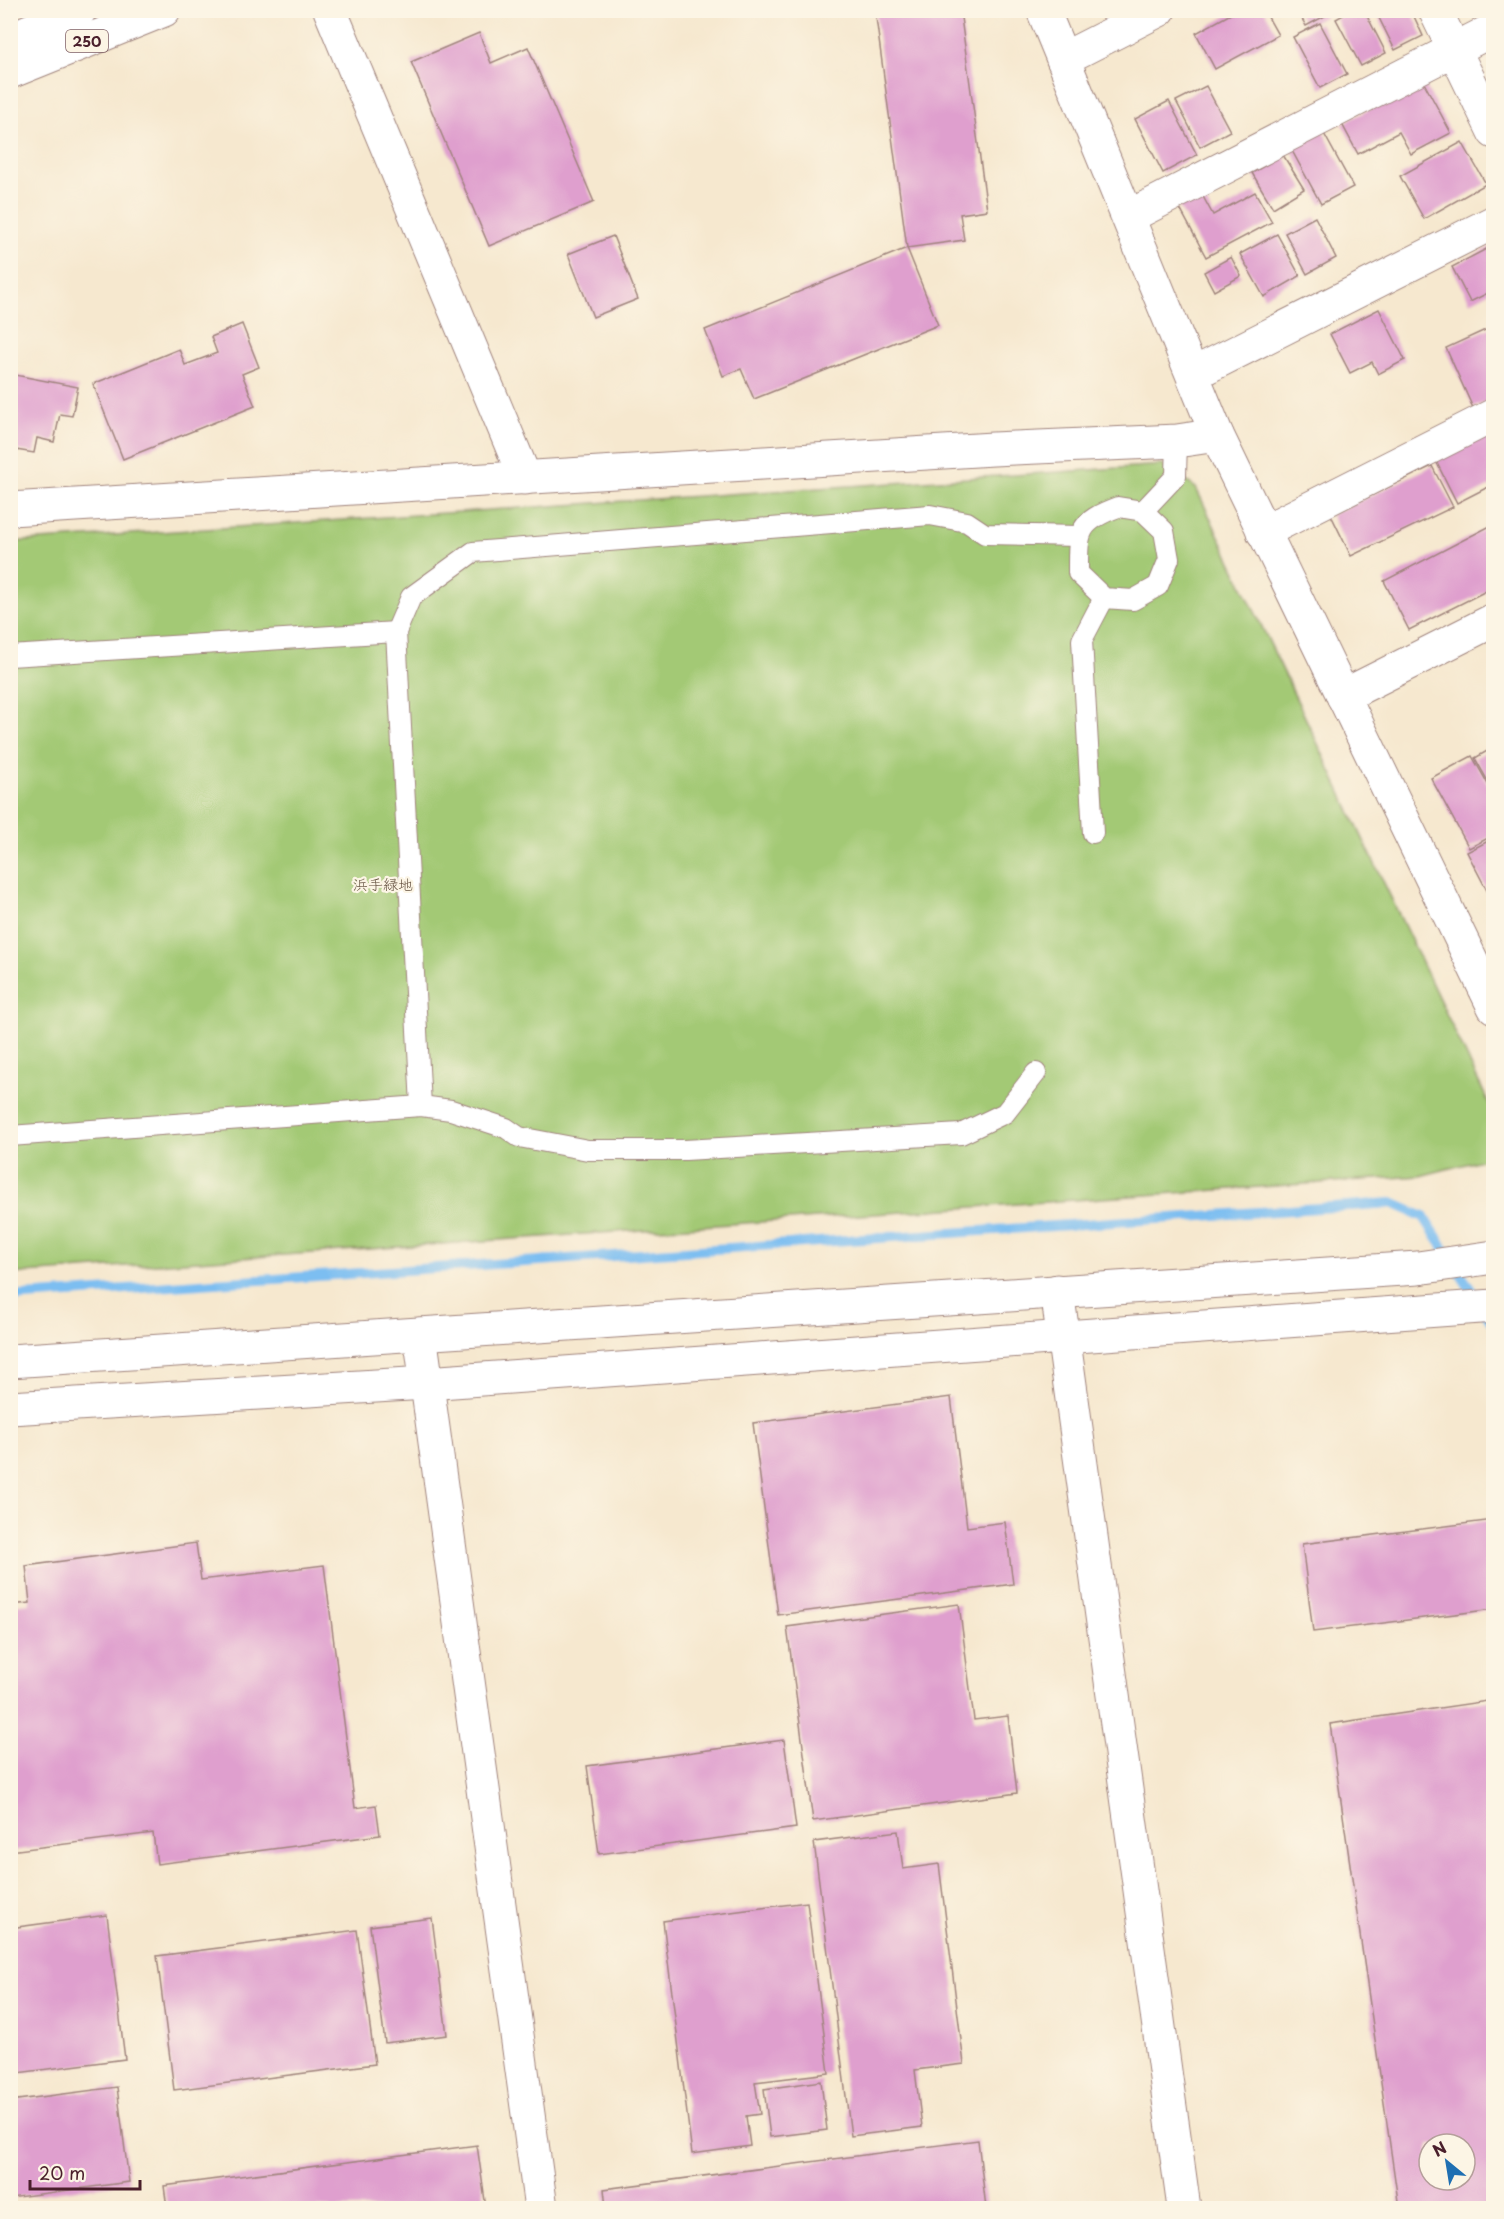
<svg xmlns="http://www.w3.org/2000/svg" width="1504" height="2219" font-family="'Playpen Sans','Klee One',sans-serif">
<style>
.green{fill:#a3c974;stroke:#767450;stroke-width:1.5}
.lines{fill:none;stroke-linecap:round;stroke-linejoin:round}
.stream{stroke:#7bbef1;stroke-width:10}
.building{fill:#df9fce;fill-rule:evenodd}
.lane-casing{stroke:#a0847d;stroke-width:22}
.street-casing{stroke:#a0847d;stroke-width:35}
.secondary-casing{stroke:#a0847d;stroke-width:35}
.highway-casing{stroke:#a0847d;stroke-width:35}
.lane{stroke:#fff;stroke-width:20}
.street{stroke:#fff;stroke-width:33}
.secondary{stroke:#fff;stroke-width:33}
.highway{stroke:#fff;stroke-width:33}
.labels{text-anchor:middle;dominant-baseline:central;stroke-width:4.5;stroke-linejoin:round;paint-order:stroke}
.shield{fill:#fcf5e5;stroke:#7f5f63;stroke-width:1.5}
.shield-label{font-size:14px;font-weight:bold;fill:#4a1f2b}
.park-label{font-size:15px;fill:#655241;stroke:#fcf5e5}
</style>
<rect width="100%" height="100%" fill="#fcf5e5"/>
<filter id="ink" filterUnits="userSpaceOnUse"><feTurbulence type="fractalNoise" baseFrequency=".0167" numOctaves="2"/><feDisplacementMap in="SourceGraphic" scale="12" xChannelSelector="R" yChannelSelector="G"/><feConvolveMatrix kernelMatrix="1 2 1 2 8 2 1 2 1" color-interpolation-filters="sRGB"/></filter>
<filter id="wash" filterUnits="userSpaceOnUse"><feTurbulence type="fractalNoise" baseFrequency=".008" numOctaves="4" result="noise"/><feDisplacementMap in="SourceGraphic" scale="24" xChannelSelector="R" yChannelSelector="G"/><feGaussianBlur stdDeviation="1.35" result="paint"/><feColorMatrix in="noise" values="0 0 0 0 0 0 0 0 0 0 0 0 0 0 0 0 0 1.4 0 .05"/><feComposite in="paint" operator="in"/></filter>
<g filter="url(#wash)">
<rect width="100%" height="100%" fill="#f6e8cf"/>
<polygon class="green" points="1163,465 1196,488 1493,1112 1493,1157 1420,1176 11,1274 11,542"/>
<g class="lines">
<polyline class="stream" points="10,1297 1392,1203 1424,1217 1494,1326"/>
</g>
<g id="blocks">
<g class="building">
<polygon points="875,10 960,10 987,210 960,214 964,240 907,248"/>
<polygon points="1238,10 1264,10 1278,35 1215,69 1196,33"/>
<polygon points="1297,10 1322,10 1325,16 1306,26"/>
<polygon points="1352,10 1364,10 1386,53 1361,66 1336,19"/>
<polygon points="1375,10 1411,10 1423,36 1395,50"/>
<polygon points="1320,23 1347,74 1320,88 1293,37"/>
<polygon points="479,33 491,63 528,47 594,202 489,246 411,62"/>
<polygon points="1423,81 1451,133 1411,154 1399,132 1358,154 1342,124"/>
<polygon points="1206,86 1230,131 1200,147 1176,101"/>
<polygon points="1169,101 1197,155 1163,173 1135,119"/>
<polygon points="1322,130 1353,187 1321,204 1290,147"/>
<polygon points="1462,142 1486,184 1424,219 1400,176"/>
<polygon points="1283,155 1304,189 1273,208 1252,173"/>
<polygon points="1200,191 1213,215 1255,192 1272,222 1206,257 1177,203"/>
<polygon points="1315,217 1336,258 1307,274 1285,233"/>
<polygon points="1277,234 1300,276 1264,297 1240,254"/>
<polygon points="613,236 638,299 593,317 568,254"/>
<polygon points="1494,245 1494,290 1470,302 1452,267"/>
<polygon points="907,248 938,325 754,399 741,369 723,376 705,330"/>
<polygon points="1231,257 1241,276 1214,291 1204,272"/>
<polygon points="1379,309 1405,360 1378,374 1372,362 1350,373 1330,334"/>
<polygon points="242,324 259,367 242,374 255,406 123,459 93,384 179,349 185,365 217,353 211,337"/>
<polygon points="1494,326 1494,398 1473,408 1446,348"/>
<polygon points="10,374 78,387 72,416 60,414 54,442 37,438 34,453 10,449"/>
<polygon points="1494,430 1494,484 1457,503 1436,461"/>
<polygon points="1432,466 1453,507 1351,556 1331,515"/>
<polygon points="1494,524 1494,587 1409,630 1384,581"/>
<polygon points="1494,747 1494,792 1475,758"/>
<polygon points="1472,756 1494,795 1494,835 1469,848 1431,778"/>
<polygon points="1494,838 1494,904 1467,852"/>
<polygon points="951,1397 967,1527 1005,1522 1013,1584 778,1615 753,1423"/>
<polygon points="1494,1520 1494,1609 1313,1632 1302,1544"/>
<polygon points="196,1543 201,1580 324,1565 355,1808 376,1805 380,1835 157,1864 153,1833 10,1851 10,1605 30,1603 26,1566"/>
<polygon points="959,1604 974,1720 1008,1716 1017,1793 813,1821 787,1627"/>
<path d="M1494 1700V2208H1399L1330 1724ZM1429 2144H1465V2180H1429Z"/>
<polygon points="784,1740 796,1828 599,1854 587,1766"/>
<polygon points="898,1831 903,1869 939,1864 964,2064 915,2070 922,2127 851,2136 814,1842"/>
<polygon points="807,1902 829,2073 755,2082 760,2114 746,2116 750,2146 692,2154 663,1921"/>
<polygon points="107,1915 125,2059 10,2074 10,2000 13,2000 10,1928"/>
<polygon points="432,1918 447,2035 385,2043 370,1926"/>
<polygon points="357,1930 375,2064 174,2090 157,1956"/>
<polygon points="821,2081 827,2130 770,2137 764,2089"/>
<polygon points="117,2087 129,2182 10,2198 10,2101"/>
<polygon points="978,2140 986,2208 606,2208 604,2189"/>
<polygon points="477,2145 486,2208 167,2208 164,2186"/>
<polygon points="71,2204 72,2208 45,2208 45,2207"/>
</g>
</g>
</g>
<g filter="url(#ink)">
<use href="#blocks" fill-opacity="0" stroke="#a0847d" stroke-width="1.5"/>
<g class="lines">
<defs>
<g id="lane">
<path d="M1118 507 1143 511 1164 531 1169 559 1158 586 1133 600 1104 598 1078 573C1078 532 1077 522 1118 507Z"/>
<polyline points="1143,511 1176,476 1177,441"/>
<polyline points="10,656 396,632"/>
<polyline points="1093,833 1082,640 1104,598"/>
<polyline points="421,1106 396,632 411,597 473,552 930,515 967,522 985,534 1078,536"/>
<polyline points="10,1136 421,1106 451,1110 506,1128 519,1137 588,1150 685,1150 961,1134 1005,1113 1036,1073"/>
</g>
<g id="street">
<polyline points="330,10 525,478"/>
<polyline points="1435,10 1494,132"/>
<polyline points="1063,59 1159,10"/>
<polyline points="1128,217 1494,29"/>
<polyline points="1193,374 1494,222"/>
<polyline points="10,509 993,449 1177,441 1217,435"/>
<polyline points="1263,532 1494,415"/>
<polyline points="1343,696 1494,620"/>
</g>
<g id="secondary">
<polyline points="1043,10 1217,435 1494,1007"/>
<polyline points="1057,1291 1184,2208"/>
<polyline points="420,1334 541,2208"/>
<polyline points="10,1361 1418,1268 1494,1257"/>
<polyline points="10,1408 426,1383 1494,1306"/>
</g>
<g id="highway">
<polyline points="10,39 80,10"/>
<polyline points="10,72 164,10"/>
</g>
</defs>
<use href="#lane" class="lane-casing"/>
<use href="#street" class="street-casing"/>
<use href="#secondary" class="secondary-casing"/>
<use href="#highway" class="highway-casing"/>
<use href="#lane" class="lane"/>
<use href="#street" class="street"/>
<use href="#secondary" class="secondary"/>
<use href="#highway" class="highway"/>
</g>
</g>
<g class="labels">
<rect class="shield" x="66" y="30" width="42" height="22" rx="4.5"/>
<g class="shield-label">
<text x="87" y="41">250</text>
</g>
<g class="park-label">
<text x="383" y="883">浜手緑地</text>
</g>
</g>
<rect width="1504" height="2219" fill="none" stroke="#fcf5e5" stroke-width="36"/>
<g transform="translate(1447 2162) rotate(330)"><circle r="28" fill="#fcf5e5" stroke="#b59f9b" stroke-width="1.5"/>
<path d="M0-4.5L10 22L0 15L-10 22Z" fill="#1f6fb2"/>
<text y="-9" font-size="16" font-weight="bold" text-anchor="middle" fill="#4a1f2b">N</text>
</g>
<path d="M30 2180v9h110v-9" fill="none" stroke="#4a1f2b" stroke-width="3"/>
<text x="39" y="2180" font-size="18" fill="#4a1f2b" stroke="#fcf5e5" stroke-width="4.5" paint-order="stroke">20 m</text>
</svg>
